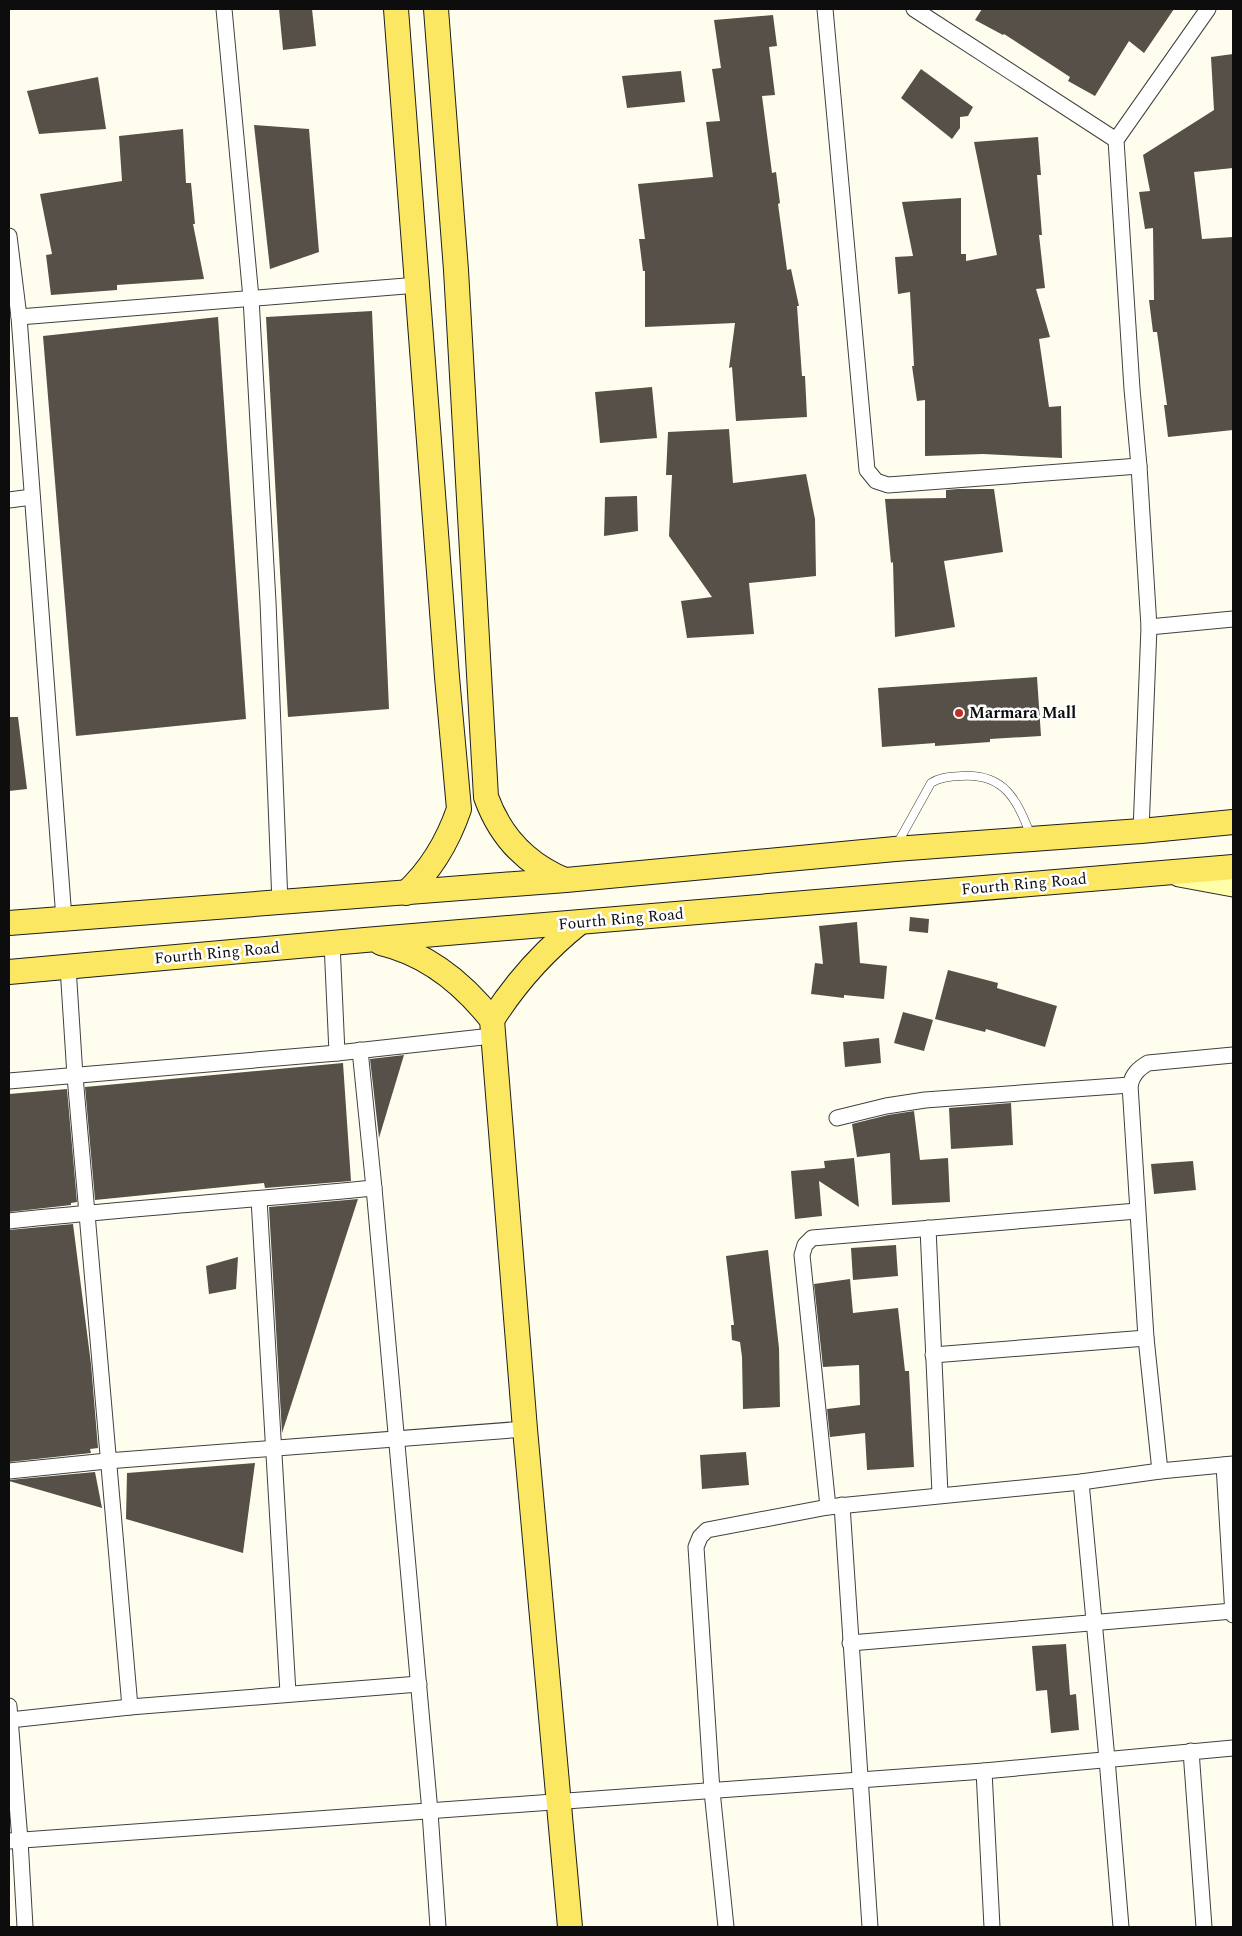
<svg xmlns="http://www.w3.org/2000/svg" width="1242" height="1936" font-family="Spectral,serif">
<style>
.building{fill:#565049}
.lines{fill:none;stroke-linecap:round;stroke-linejoin:round}
.lane-casing{stroke:#404040;stroke-width:9}
.street-casing{stroke:#404040;stroke-width:17}
.secondary-casing{stroke:#2f2f2f;stroke-width:23}
.primary-casing{stroke:#1e1e1e;stroke-width:26}
.lane{stroke:#fff;stroke-width:8}
.street{stroke:#fff;stroke-width:15}
.secondary{stroke:#ffffa9;stroke-width:21}
.primary{stroke:#fbe761;stroke-width:24}
.poi-dot{fill:#c02d22;stroke:#fff;stroke-width:2}
.labels{text-anchor:middle;dominant-baseline:central;stroke-width:5;stroke-linejoin:round;paint-order:stroke}
.poi-label{font-size:16px;font-weight:bold;fill:#0d0d0d;stroke:#fff;text-anchor:start}
.street-label{font-size:16px;fill:#0d0d0d;stroke:#fff}
</style>
<rect width="100%" height="100%" fill="#fffeee"/>
<g class="building">
<polygon points="279,9 312,9 316,46 283,50"/>
<polygon points="982,9 1174,9 1144,53 1129,41 1095,96 1068,81 1070,77 1004,34 1003,35 975,20"/>
<polygon points="773,15 777,46 769,47 775,95 762,96 772,173 776,172 780,203 778,204 787,270 791,269 799,306 797,306 802,376 805,376 807,417 736,421 732,367 729,368 735,323 645,327 645,271 643,271 639,239 645,239 638,184 713,177 706,122 720,121 712,69 721,68 714,20"/>
<polygon points="1233,54 1233,168 1194,172 1202,239 1233,237 1233,430 1168,437 1164,405 1167,405 1157,332 1153,332 1149,300 1154,300 1153,228 1145,229 1139,192 1150,191 1143,155 1214,110 1211,57"/>
<polygon points="921,69 973,107 968,116 960,117 960,128 952,139 901,98"/>
<polygon points="681,71 685,102 627,108 622,76"/>
<polygon points="98,77 106,129 39,134 27,91"/>
<polygon points="254,125 309,129 319,252 270,269"/>
<polygon points="183,129 186,183 191,183 195,224 193,224 204,279 117,285 117,290 51,295 46,255 52,254 40,194 122,181 119,136"/>
<polygon points="1038,137 1041,175 1037,175 1042,235 1039,235 1045,288 1036,289 1050,337 1039,339 1049,407 1061,406 1062,458 983,454 925,456 925,400 917,401 912,366 914,366 910,292 898,294 895,257 913,256 902,202 961,198 961,254 966,254 966,261 997,255 974,142"/>
<polygon points="372,311 389,709 288,717 266,317"/>
<polygon points="218,317 246,719 76,736 43,336"/>
<polygon points="652,387 657,438 600,443 595,392"/>
<polygon points="729,429 733,483 806,474 815,519 816,576 749,583 754,634 687,638 681,601 712,597 669,536 672,475 666,475 668,432"/>
<polygon points="958,489 994,489 1003,552 944,561 955,627 895,637 893,562 891,563 885,499 946,498 946,490"/>
<polygon points="637,496 638,531 604,536 605,497"/>
<polygon points="1037,677 1041,736 990,739 990,742 935,746 935,743 882,747 878,688"/>
<polygon points="9,717 18,717 27,789 9,791"/>
<polygon points="910,917 929,919 928,933 909,931"/>
<polygon points="857,922 860,963 887,966 884,999 844,995 844,998 811,994 815,963 823,964 819,926"/>
<polygon points="948,970 998,983 997,988 1057,1006 1045,1047 986,1029 985,1032 935,1019"/>
<polygon points="903,1012 933,1020 924,1051 894,1043"/>
<polygon points="879,1038 881,1063 845,1067 843,1042"/>
<polygon points="404,1055 379,1138 370,1059"/>
<polygon points="343,1063 351,1181 265,1188 264,1183 95,1200 85,1087"/>
<polygon points="67,1089 77,1202 71,1203 71,1205 9,1212 9,1094"/>
<polygon points="1011,1103 1013,1145 951,1149 949,1108"/>
<polygon points="914,1111 920,1160 948,1158 950,1202 892,1205 890,1153 857,1157 852,1124 888,1115"/>
<polygon points="854,1158 859,1207 819,1181 822,1216 795,1219 791,1171 825,1168 824,1161"/>
<polygon points="1193,1161 1196,1190 1154,1194 1151,1164"/>
<polygon points="358,1199 282,1433 269,1207"/>
<polygon points="73,1224 91,1364 98,1448 90,1449 91,1453 9,1462 9,1230"/>
<polygon points="896,1245 898,1276 853,1280 851,1248"/>
<polygon points="768,1250 779,1348 780,1407 743,1409 742,1357 740,1342 732,1340 731,1325 734,1325 726,1256"/>
<polygon points="238,1257 236,1289 209,1294 206,1266"/>
<polygon points="850,1279 853,1313 898,1308 905,1371 909,1371 914,1467 867,1470 865,1433 830,1437 827,1409 860,1405 859,1365 823,1367 814,1284"/>
<polygon points="746,1452 749,1485 702,1489 700,1455"/>
<polygon points="255,1463 243,1553 126,1519 127,1473"/>
<polygon points="95,1472 102,1508 9,1481 9,1480"/>
<polygon points="1066,1644 1070,1695 1076,1694 1079,1730 1051,1733 1047,1690 1036,1691 1032,1646"/>
</g>
<g class="lines">
<defs>
<path id="lane" d="M896 846 931 783C940 777 950 777 961 776 1005 773 1017 800 1031 836"/>
<g id="street">
<polyline points="224,9 251,298 268,602 280,903"/>
<polyline points="825,9 867,470 876,481 888,485 1139,466"/>
<polyline points="914,9 1116,140"/>
<polyline points="1208,9 1116,140 1132,389 1139,466 1149,627 1233,619"/>
<polyline points="9,236 19,317 64,919"/>
<polyline points="19,317 418,285"/>
<polyline points="9,500 32,497"/>
<polyline points="1141,831 1149,627"/>
<polyline points="332,943 337,1053"/>
<polyline points="68,967 75,1076 130,1707"/>
<polyline points="360,1050 374,1188 430,1812 438,1927"/>
<polyline points="9,1081 337,1053 492,1036"/>
<polyline points="1130,1085 1146,1338 1160,1471"/>
<path d="M837 1118 886 1106 925 1100 1130 1085C1133 1074 1138 1069 1148 1063L1233 1055"/>
<polyline points="259,1199 288,1693"/>
<path d="M9 1221C130 1208 252 1200 374 1188"/>
<polyline points="928,1228 940,1494"/>
<polyline points="933,1355 1146,1338"/>
<polyline points="1224,1465 1233,1615"/>
<polyline points="9,1471 107,1461 525,1429"/>
<polyline points="1081,1482 1107,1759 1121,1927"/>
<polyline points="842,1505 870,1927"/>
<polyline points="828,1507 802,1255 805,1245 812,1238 1137,1211"/>
<polyline points="850,1643 1233,1611"/>
<polyline points="9,1706 20,1840 25,1927"/>
<polyline points="10,1720 130,1707 419,1684"/>
<polyline points="1191,1751 1204,1927"/>
<polyline points="984,1771 992,1927"/>
<polyline points="9,1841 984,1771 1233,1748"/>
<polyline points="726,1927 712,1791 696,1547 700,1537 707,1530 828,1507 1081,1482 1160,1471 1233,1464"/>
</g>
<polyline id="secondary" points="1179,876 1233,886"/>
<g id="primary">
<path d="M396 9 447 677 459 809C448 841 431 870 406 893"/>
<path d="M436 9 456 270 486 797C500 836 526 864 565 880"/>
<polyline points="9,923 566,880 895,849 1141,831 1233,822"/>
<path d="M381 943C428 954 463 983 492 1020L525 1429 570 1927"/>
<polyline points="9,972 365,940 1233,867"/>
<path d="M492 1020C516 982 544 951 579 923"/>
</g>
</defs>
<use href="#lane" class="lane-casing"/>
<use href="#street" class="street-casing"/>
<use href="#secondary" class="secondary-casing"/>
<use href="#primary" class="primary-casing"/>
<use href="#lane" class="lane"/>
<use href="#street" class="street"/>
<use href="#secondary" class="secondary"/>
<use href="#primary" class="primary"/>
</g>
<circle class="poi-dot" cx="959" cy="713" r="5"/>
<g class="labels">
<g class="poi-label">
<text x="969" y="713">Marmara Mall</text>
</g>
<g class="street-label">
<text transform="translate(1024 884) rotate(-5)">Fourth Ring Road</text>
<text transform="translate(621 919) rotate(-5)">Fourth Ring Road</text>
<text transform="translate(217 953) rotate(-5)">Fourth Ring Road</text>
</g>
</g>
<rect width="1242" height="1936" fill="none" stroke="#0d0d0d" stroke-width="20"/>
</svg>
